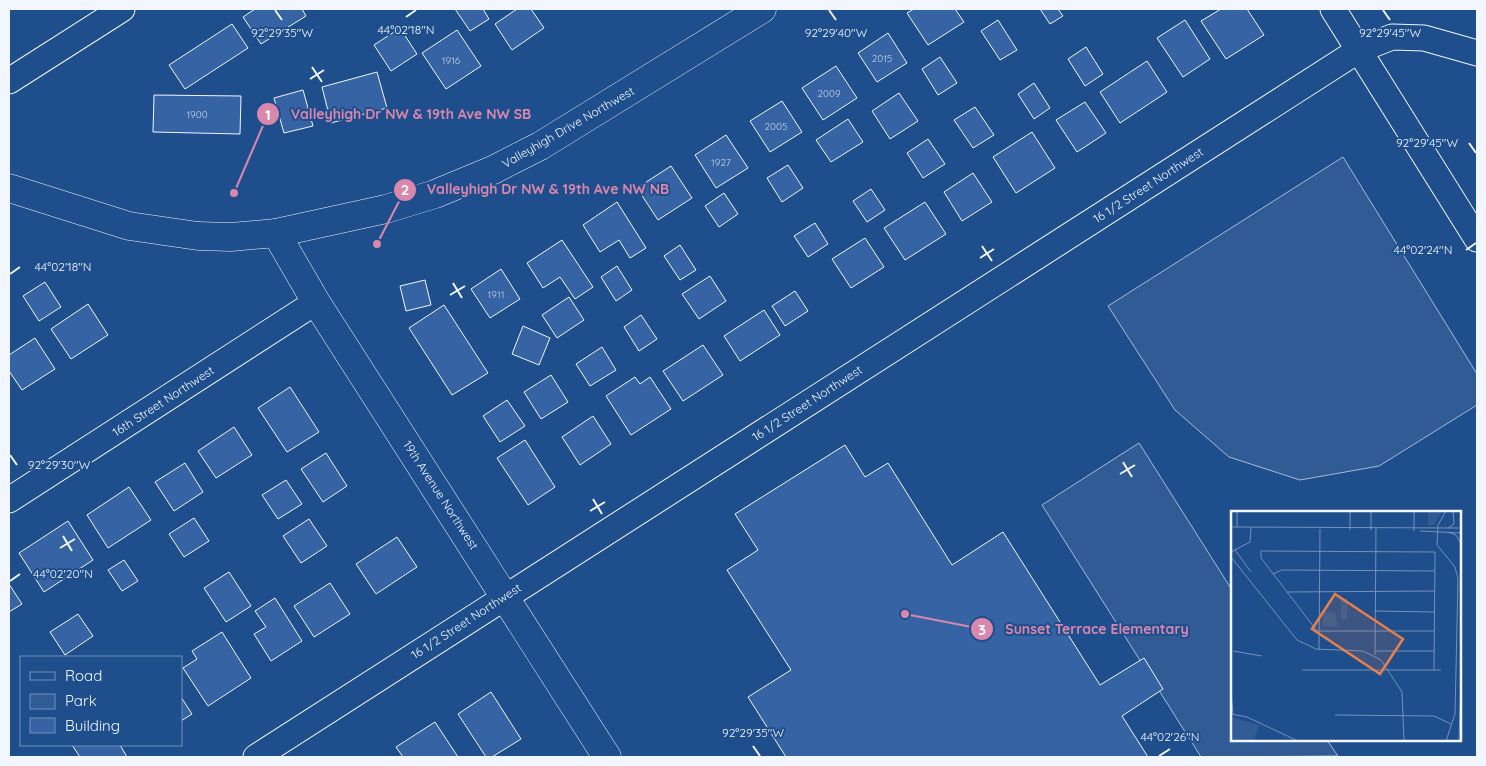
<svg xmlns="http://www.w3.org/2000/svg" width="1486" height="766" font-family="Quicksand,sans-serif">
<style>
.green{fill:#305b95;stroke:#a8bbd7}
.building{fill:#3563a3;stroke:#f2f6ff}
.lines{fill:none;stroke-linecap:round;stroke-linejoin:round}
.minor-casing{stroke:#f2f6ff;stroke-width:27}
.tertiary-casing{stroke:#f2f6ff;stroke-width:29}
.secondary-casing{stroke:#f2f6ff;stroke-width:29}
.minor{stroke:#1f4e8c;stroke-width:25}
.tertiary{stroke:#1f4e8c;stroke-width:28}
.secondary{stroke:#1f4e8c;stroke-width:28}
.ticks{fill:none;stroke:#f2f6ff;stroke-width:2}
.labels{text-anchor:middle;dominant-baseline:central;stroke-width:4;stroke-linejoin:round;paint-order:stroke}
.number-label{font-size:10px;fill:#c3d1e8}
.street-label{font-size:12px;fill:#f2f6ff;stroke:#1f4e8c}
.inset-road{fill:none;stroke:#7391ba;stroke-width:1}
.view{fill:#ea8049;fill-opacity:0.15;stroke:#ea8049;stroke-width:2.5}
.inset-edge{fill:none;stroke:#f2f6ff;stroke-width:2.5}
.ticks-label{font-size:12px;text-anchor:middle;fill:#f2f6ff;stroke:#1f4e8c;stroke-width:4;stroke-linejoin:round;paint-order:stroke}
.leader{fill:none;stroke:#da87ad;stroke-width:2}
.callout-dot{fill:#da87ad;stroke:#1f4e8c;stroke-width:2}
.mark-label{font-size:15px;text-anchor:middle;font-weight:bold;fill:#fff}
.callout-label{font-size:14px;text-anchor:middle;font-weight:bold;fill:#da87ad;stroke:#1f4e8c;stroke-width:4;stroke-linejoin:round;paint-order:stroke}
</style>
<rect width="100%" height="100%" fill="#1f4e8c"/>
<g class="green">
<polygon points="1343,157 1477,374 1477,405 1379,466 1300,480 1229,457 1175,410 1108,306"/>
<polygon points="1139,443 1232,590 1232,740 1327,740 1338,756 1201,757 1042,505"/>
</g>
<g class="building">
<polygon points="255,9 302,9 306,16 261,44 243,17"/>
<polygon points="455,9 483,9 489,19 470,31"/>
<polygon points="517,9 531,9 544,28 512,50 495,24"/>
<polygon points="914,9 955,9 964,22 928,45 907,13"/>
<polygon points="1040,9 1058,9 1063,16 1050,24"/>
<polygon points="1221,9 1247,9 1264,35 1226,59 1201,21"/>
<polygon points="998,20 1017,50 1000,60 981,31"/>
<polygon points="1185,20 1210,59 1183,77 1157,38"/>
<polygon points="232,24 248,48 185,89 169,65"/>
<polygon points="400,28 417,54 391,71 374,45"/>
<polygon points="457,30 481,66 446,89 422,53"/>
<polygon points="888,33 907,63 877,82 858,53"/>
<polygon points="1086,47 1103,74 1085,86 1068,59"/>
<polygon points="940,57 957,83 938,95 922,69"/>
<polygon points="1147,61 1167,92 1120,123 1100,92"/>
<polygon points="836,66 857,98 823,120 802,88"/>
<polygon points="377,72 387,108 331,123 322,87"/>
<polygon points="1034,83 1050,108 1034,119 1018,94"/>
<polygon points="303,90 313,126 284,133 274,98"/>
<polygon points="899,93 918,121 890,139 872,111"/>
<polygon points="154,95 241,96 240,134 153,132"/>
<polygon points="782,101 802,132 770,152 750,121"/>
<polygon points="1085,102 1106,133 1077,152 1056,120"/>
<polygon points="975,107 994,135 973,148 954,120"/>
<polygon points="848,119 863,142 831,162 816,140"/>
<polygon points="1032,132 1055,168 1016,193 993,157"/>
<polygon points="726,135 748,168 716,188 695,155"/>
<polygon points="928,139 945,164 923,178 907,153"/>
<polygon points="788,165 803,188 782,202 767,178"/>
<polygon points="671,166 692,198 658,220 637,188"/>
<polygon points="973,173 992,202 962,221 944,192"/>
<polygon points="871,189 885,210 867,222 853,201"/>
<polygon points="724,193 738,214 719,227 705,206"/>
<polygon points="617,202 646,248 630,258 619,240 600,252 583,225"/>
<polygon points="925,202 946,234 905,260 884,228"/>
<polygon points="815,223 828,244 808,257 794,236"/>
<polygon points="865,238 884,267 851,288 832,259"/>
<polygon points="562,240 593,287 575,299 560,277 543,288 527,263"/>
<polygon points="680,245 696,270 680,280 664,256"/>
<polygon points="617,266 632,290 616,301 601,277"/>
<polygon points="501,269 520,299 490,318 471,289"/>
<polygon points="710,276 726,301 699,319 682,294"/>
<polygon points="425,280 431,305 406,311 400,286"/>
<polygon points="45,282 61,307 39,321 23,296"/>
<polygon points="795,291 808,311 785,326 772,306"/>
<polygon points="569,297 584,320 557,338 542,315"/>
<polygon points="88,304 108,335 71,359 51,329"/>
<polygon points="444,305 488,373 452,395 409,328"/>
<polygon points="764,310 780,335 740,361 724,336"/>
<polygon points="641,315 657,339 639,351 624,327"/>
<polygon points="523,326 550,338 539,365 512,354"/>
<polygon points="35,338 55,369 22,390 9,371 9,355"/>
<polygon points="703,345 723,375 683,401 663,371"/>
<polygon points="602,347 616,370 590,386 576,364"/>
<polygon points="551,375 568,402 541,419 524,392"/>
<polygon points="635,377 640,384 650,377 671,409 631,435 606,396"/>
<polygon points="290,387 319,432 287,452 258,408"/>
<polygon points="507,400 525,426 500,442 483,416"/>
<polygon points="593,416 611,444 580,465 562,437"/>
<polygon points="234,427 252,455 216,478 198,451"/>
<polygon points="525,440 555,487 528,505 497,458"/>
<polygon points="845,445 865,477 888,463 952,565 1003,532 1100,685 1144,658 1163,689 1122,716 1148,757 786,757 748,697 791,670 727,570 758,550 735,514"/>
<polygon points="326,453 347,486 323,502 301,469"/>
<polygon points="185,463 203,492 174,511 155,482"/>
<polygon points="286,480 302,504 278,519 262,495"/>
<polygon points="129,487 151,520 108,548 87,515"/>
<polygon points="194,518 209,541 184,557 169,534"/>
<polygon points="309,519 327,546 301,563 283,536"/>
<polygon points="68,521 93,560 44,592 19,553"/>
<polygon points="397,537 417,567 376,594 356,564"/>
<polygon points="124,560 138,581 122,591 108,570"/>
<polygon points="229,572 251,606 226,622 204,588"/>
<polygon points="330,583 350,614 314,637 294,606"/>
<polygon points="9,584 22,604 9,612"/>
<polygon points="275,598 302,641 271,661 254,634 266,627 255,611"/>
<polygon points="78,614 93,636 65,655 50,632"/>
<polygon points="222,632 251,678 208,706 183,668 197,659 192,651"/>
<polygon points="491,692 521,739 492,757 486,757 458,714"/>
<polygon points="181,697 192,714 181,721"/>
<polygon points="435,722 458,757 403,757 396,747"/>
<polygon points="72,745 120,745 127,757 80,757"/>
</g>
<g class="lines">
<defs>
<g id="minor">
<polyline points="1333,9 1477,239"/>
<polyline points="9,81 122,9"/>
<polyline points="9,500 316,302"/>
<polyline points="256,757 1359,50 1392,37 1424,38 1477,53"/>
</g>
<polyline id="tertiary" points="276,233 316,302 607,757"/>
<polyline id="secondary" points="9,188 129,226 198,236 231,237 276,233 386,209 435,194 493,170 540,146 762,9"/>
</defs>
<use href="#minor" class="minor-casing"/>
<use href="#tertiary" class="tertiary-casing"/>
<use href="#secondary" class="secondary-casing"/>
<use href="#minor" class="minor"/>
<use href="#tertiary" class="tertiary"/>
<use href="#secondary" class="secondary"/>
</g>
<path class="ticks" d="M275 10 282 20M829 10 836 20M1383 10 1390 20M406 17 416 10M312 67 322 82M310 79 324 70M1469 143 1476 153M982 246 992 261M1466 250 1476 243M980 258 994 249M10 274 20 267M453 283 462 298M450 295 465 286M10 455 17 465M1123 462 1132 477M1120 474 1135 465M593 499 602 514M590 511 605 502M63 536 72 551M60 548 75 539M10 581 20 574M753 746 760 756M1159 756 1170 749"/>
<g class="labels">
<g class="number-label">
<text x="882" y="58">2015</text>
<text x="451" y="60">1916</text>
<text x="829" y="93">2009</text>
<text x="197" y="114">1900</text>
<text x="776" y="126">2005</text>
<text x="721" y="162">1927</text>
<text x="496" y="294">1911</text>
</g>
<g class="street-label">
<text transform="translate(568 127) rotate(-30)">Valleyhigh Drive Northwest</text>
<text transform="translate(1148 185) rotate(-33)">16 1/2 Street Northwest</text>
<text transform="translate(163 401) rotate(-33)">16th Street Northwest</text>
<text transform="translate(807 403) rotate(-33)">16 1/2 Street Northwest</text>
<text transform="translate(441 495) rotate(57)">19th Avenue Northwest</text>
<text transform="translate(466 621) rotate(-33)">16 1/2 Street Northwest</text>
</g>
</g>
<g transform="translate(1231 511)">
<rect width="230" height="230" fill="#1f4e8c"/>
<path d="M197 0H211L203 14H197ZM110 88H117L116 108H110ZM92 100 104 102 107 116 92 115ZM0 206 28 214 23 230H0Z" fill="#305b95"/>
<path class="inset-road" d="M6 0V16M119 0V19M140 0V19M215 0 207 14 206 34 224 56 227 68 224 203 215 230M0 16 228 17M217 17 223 13 222 0M183 20V0M189 20 230 22M217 21 225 24 229 31M230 25V53M4 39 20 61M0 41 19 31 20 17M0 46 66 129 85 138 132 140 150 149 171 181 173 230M42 63 51 59 204 60M56 81 204 80M144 100 203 101M88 139 89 18M2 140 31 145M144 140H203M144 144 145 17M71 159H210M203 159 204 43V41L30 40V47L86 120H203M0 181 2 203M0 203 16 206 67 230M104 204 203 205 220 213M228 230 230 168"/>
<path class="view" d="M104 83 172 128 149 163 81 118Z"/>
<rect width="230" height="230" class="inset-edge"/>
</g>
<g class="ticks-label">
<text x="406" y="34">44°02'18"N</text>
<text x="282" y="37">92°29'35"W</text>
<text x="836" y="37">92°29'40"W</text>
<text x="1390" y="37">92°29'45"W</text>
<text x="1427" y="147">92°29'45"W</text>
<text x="1423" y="254">44°02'24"N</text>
<text x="63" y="271">44°02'18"N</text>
<text x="59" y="469">92°29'30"W</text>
<text x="63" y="578">44°02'20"N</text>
<text x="753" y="737">92°29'35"W</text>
<text x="1170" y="741">44°02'26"N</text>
</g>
<path class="leader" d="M234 193L268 114M377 244L405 190M905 614L982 629"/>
<g class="callout-dot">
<circle cx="234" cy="193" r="5"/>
<circle cx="377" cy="244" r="5"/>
<circle cx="905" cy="614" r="5"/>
<circle cx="268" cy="114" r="12"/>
<circle cx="405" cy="190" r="12"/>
<circle cx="982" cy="629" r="12"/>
</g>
<g class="mark-label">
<text x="268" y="120">1</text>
<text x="405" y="195">2</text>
<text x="982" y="635">3</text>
</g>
<g class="callout-label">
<text x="411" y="119">Valleyhigh Dr NW &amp; 19th Ave NW SB</text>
<text x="548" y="194">Valleyhigh Dr NW &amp; 19th Ave NW NB</text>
<text x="1097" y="634">Sunset Terrace Elementary</text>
</g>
<rect width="1486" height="766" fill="none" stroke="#f2f6ff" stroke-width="20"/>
<rect x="20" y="656" width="162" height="90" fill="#1f4e8c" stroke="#7391ba"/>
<rect x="30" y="672" width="25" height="8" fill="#1f4e8c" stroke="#7391ba"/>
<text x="65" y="681" font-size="15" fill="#f2f6ff">Road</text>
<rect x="30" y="694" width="25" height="15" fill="#305b95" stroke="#7391ba"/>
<text x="65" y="706" font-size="15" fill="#f2f6ff">Park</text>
<rect x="30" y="718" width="25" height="15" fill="#3563a3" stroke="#7391ba"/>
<text x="65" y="731" font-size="15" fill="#f2f6ff">Building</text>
</svg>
